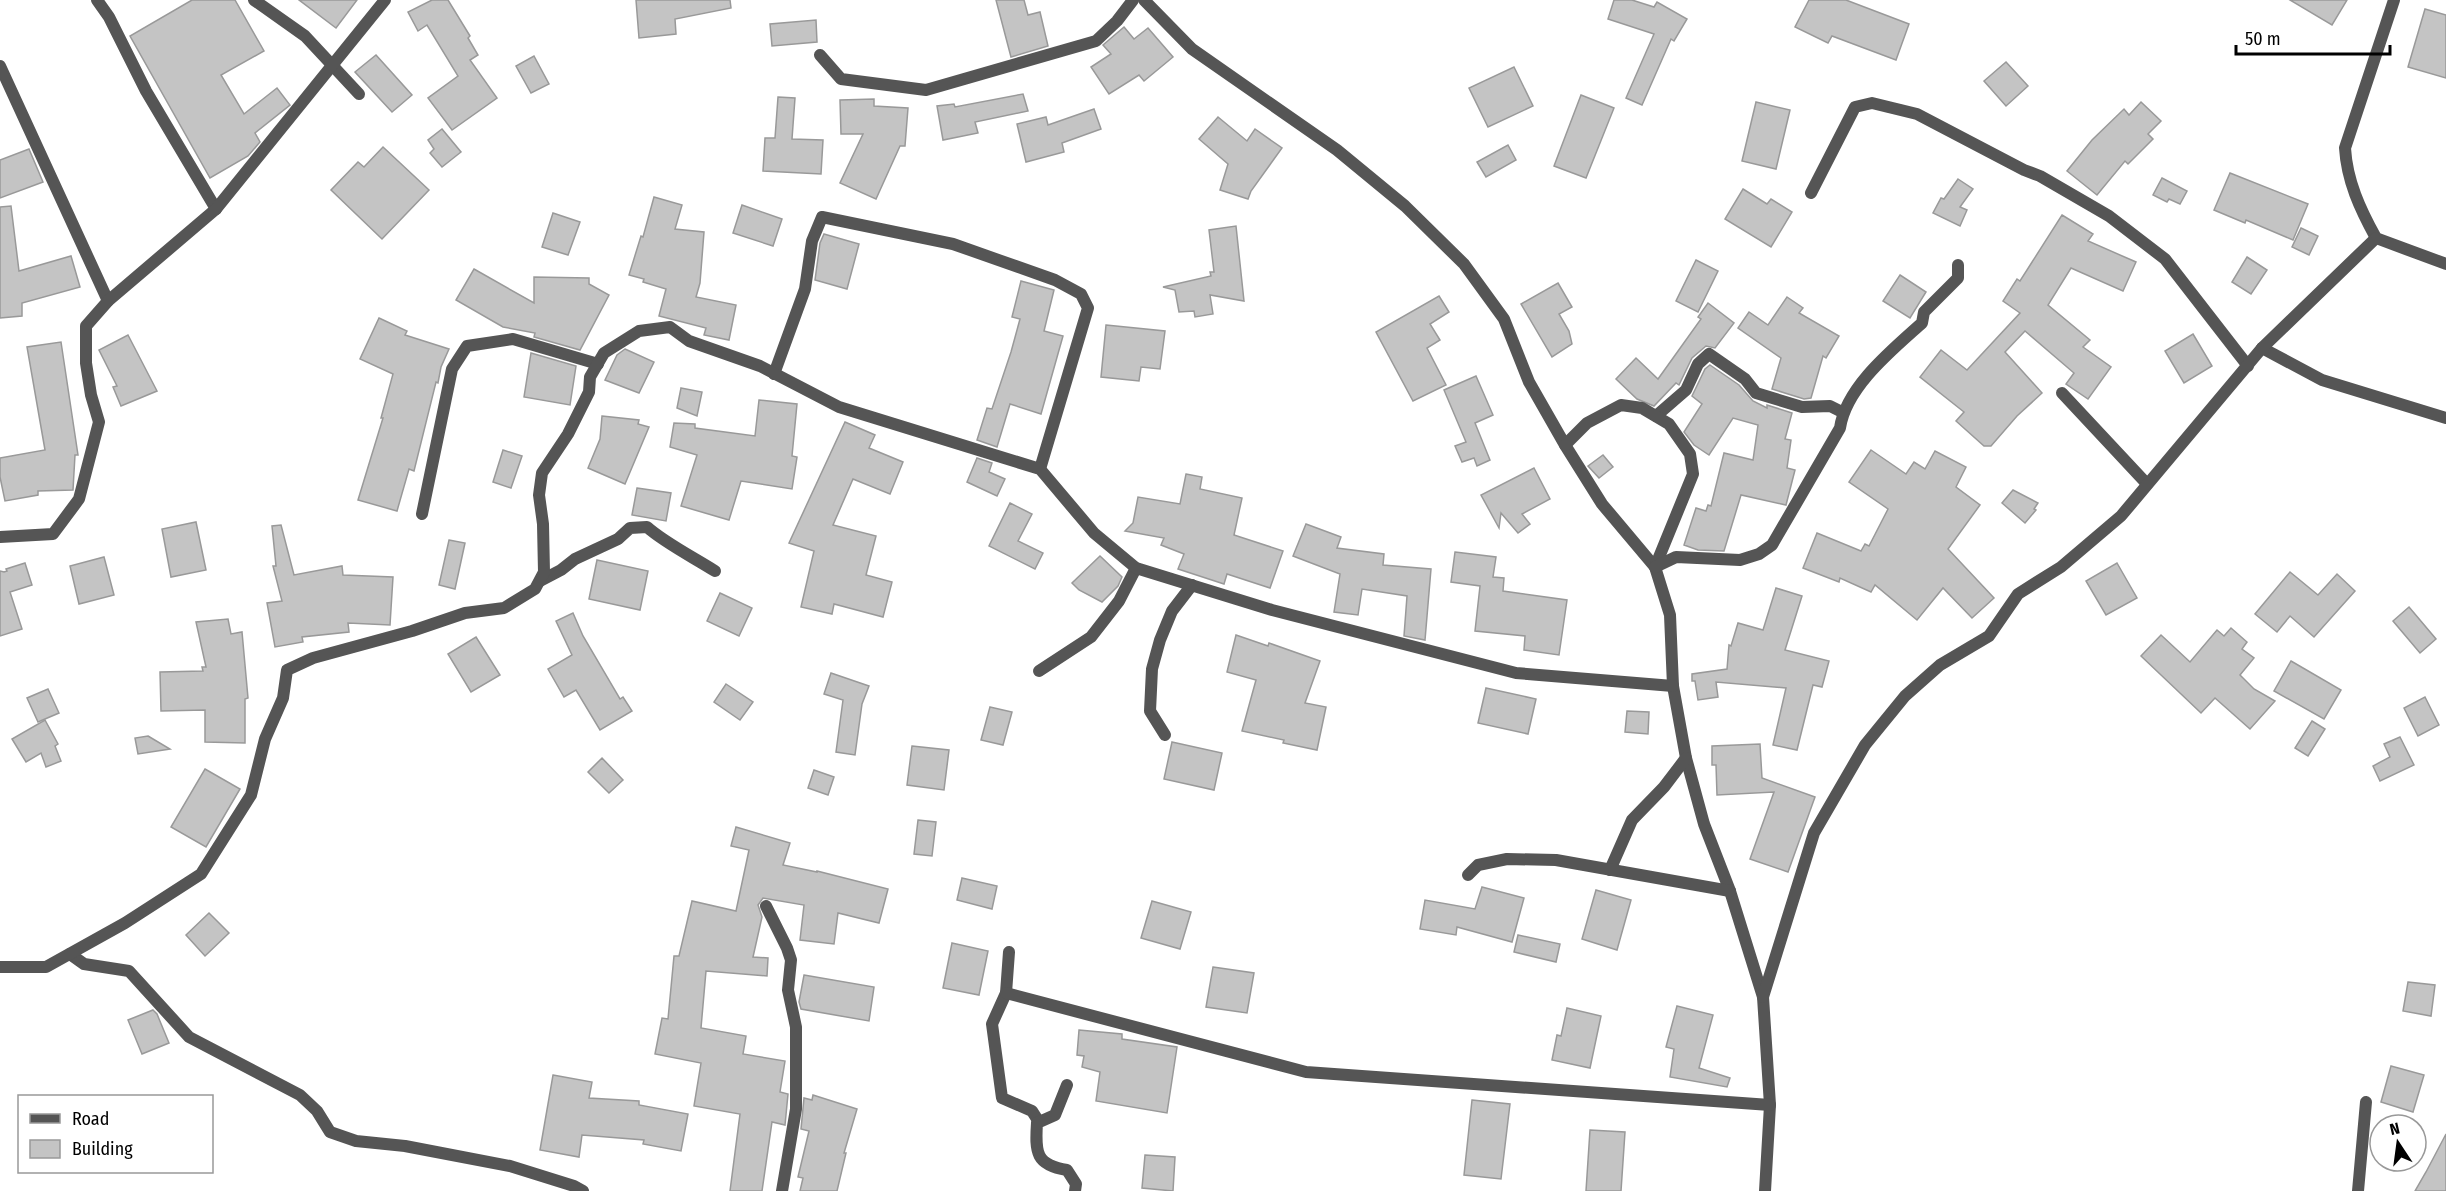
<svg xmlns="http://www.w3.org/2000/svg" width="2446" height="1191" font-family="'Fira Sans Condensed',sans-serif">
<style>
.building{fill:#c4c4c4;stroke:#999;stroke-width:1.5}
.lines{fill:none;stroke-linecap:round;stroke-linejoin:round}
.minor{stroke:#555;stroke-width:12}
</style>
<rect width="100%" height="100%" fill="#fff"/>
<g class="building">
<polygon points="192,0 235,0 264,51 221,75 244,114 277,88 290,105 255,133 260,142 248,156 210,178 130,36"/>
<polygon points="299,0 357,0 336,28"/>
<polygon points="432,0 448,0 470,36 468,38 478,55 470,60 497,98 452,130 428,98 458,76 427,25 418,31 408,12"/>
<polygon points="636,0 730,0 731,8 675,19 676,34 639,38"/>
<polygon points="996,0 1024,0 1028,15 1040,12 1048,46 1011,57"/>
<polygon points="1614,0 1632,0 1654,7 1657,2 1687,19 1674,41 1671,39 1642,105 1626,98 1654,34 1608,19"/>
<polygon points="1809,0 1846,0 1909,24 1896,60 1832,36 1828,43 1795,27"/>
<polygon points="2290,0 2347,0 2332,25"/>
<polygon points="2425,9 2446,15 2446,78 2408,67"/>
<polygon points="816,20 817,42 772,46 770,24"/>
<polygon points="1124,27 1134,39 1148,28 1173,57 1144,81 1139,75 1109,94 1091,67 1111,54 1103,45"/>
<polygon points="376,55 412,95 392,112 355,72"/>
<polygon points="534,56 549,84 531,93 516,66"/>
<polygon points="2006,62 2028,86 2006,106 1984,81"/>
<polygon points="1514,67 1533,106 1488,127 1469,88"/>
<polygon points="1023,94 1028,111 975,122 978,133 943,140 937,106 954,104 955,107"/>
<polygon points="1581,95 1614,108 1586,178 1554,166"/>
<polygon points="778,97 795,98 792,139 823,140 821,174 763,171 765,138 775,138"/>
<polygon points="874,99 874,106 908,108 905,146 900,146 876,199 840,183 863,134 841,134 840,100"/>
<polygon points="1756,102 1790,110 1776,169 1742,161"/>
<polygon points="2141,102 2161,121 2148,134 2153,139 2128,164 2125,161 2097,195 2067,171 2092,140 2124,109 2129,115"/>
<polygon points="1094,109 1101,129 1062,143 1064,152 1026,162 1017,124 1046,117 1048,125"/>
<polygon points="1218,117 1247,141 1255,129 1282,148 1251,191 1248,199 1220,190 1228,164 1199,139"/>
<polygon points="442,129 461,152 442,167 430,153 434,149 428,140"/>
<polygon points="1508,145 1516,160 1486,177 1477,162"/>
<polygon points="383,147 429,190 382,239 331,190 358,162 364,167"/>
<polygon points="29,149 43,182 0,198 0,160"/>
<polygon points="2230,173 2308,204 2293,240 2246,220 2245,223 2214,210"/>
<polygon points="2162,178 2187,191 2180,204 2169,199 2167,202 2153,195"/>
<polygon points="1958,179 1973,189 1960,207 1967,210 1960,226 1933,213 1941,198 1944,199"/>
<polygon points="1743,189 1767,204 1771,199 1792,212 1771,247 1725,219"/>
<polygon points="654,197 682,205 675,229 704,232 700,283 696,297 736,305 729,340 704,335 706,328 659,316 666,289 643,282 644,279 629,275 641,236 643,237"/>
<polygon points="742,205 782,219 773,246 733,233"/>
<polygon points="11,206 19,271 71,256 80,287 22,303 22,316 0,318 0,207"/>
<polygon points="553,213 580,222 568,255 542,247"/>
<polygon points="2062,215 2093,234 2088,241 2136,262 2123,291 2071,268 2048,305 2090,340 2083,347 2111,367 2088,399 2066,384 2074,373 2025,331 2005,352 2042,393 2017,416 1991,446 1984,446 1956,421 1964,412 1920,377 1941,350 1967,370 2020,313 2003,301 2017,279 2020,281"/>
<polygon points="1236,226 1244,301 1210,295 1213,314 1195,317 1194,311 1179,312 1175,290 1163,287 1211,276 1210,272 1214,272 1209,230"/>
<polygon points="2301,228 2318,236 2309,255 2292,247"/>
<polygon points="824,234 859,244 847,289 815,280 820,243"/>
<polygon points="2247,257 2267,270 2251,294 2232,282"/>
<polygon points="1696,260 1718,271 1698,312 1676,301"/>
<polygon points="474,269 534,303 534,277 589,278 589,284 609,295 580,350 534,337 535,333 503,327 456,300"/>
<polygon points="1900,275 1926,292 1910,318 1883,301"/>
<polygon points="1021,281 1054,290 1044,331 1063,336 1041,414 1010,404 997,447 977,440 987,408 992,409 1011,352 1020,319 1012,317"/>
<polygon points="1558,283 1572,307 1559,314 1569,331 1572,344 1552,357 1521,304"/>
<polygon points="1439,296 1449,312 1430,324 1440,340 1427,348 1446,385 1413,401 1376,332"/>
<polygon points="1787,297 1803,308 1799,313 1839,336 1826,358 1823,356 1811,398 1804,399 1772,389 1781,358 1738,328 1749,312 1768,325"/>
<polygon points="1708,303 1734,323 1715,348 1706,346 1692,358 1679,385 1676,383 1654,406 1637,399 1616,379 1636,358 1658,379 1701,319 1698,317"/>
<polygon points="379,318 407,331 405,335 449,349 441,367 438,383 436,382 414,471 409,469 397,511 358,500 383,418 381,418 393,374 360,359"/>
<polygon points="1106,325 1165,331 1160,369 1141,367 1139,381 1101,377"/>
<polygon points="2193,334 2212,366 2184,383 2165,351"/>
<polygon points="128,335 157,391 121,406 113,387 117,386 99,350"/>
<polygon points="61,342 78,455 75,455 73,490 38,491 38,495 5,501 0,477 0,458 45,450 27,347"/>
<polygon points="625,349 654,362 639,393 605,380 617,355"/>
<polygon points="531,353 576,366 570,405 524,397"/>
<polygon points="1710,365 1739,385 1753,401 1767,408 1767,405 1792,413 1785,439 1791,440 1787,468 1795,470 1786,505 1741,495 1724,551 1698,550 1684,545 1696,508 1706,511 1708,505 1711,506 1724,453 1753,460 1758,425 1733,418 1709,455 1694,445 1684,432 1702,404 1692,396 1705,369"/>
<polygon points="1476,376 1493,415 1475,423 1490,460 1477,466 1474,458 1462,462 1455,446 1466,442 1444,390"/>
<polygon points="681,388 702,392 697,416 677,408"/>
<polygon points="759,400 797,404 792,456 797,457 792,489 741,481 729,520 681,506 697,455 670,447 674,423 695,424 695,428 755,436"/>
<polygon points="602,416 639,420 638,424 649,427 625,484 588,468 600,439"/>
<polygon points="845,422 875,435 869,448 903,462 890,494 853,479 833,525 876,536 866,575 892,582 883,617 834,604 832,614 801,607 814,551 789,543"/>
<polygon points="503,450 522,456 511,488 493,482"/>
<polygon points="1871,450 1906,474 1914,462 1925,469 1935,451 1966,467 1956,487 1980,505 1948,549 1994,598 1972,618 1943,588 1917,620 1875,585 1871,592 1840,578 1839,582 1803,568 1817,533 1861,551 1865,544 1869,546 1888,509 1849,482"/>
<polygon points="1603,455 1613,467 1599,478 1588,466"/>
<polygon points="977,458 992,463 989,472 1005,479 997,496 967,482"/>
<polygon points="1534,468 1550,499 1522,514 1530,524 1518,533 1501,513 1499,528 1481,495"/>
<polygon points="1186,474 1202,477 1200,489 1242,498 1234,535 1283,551 1270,588 1227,574 1224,584 1178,569 1184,554 1161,545 1164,538 1125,531 1133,523 1138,497 1180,504"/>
<polygon points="637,488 671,493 666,521 632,515"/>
<polygon points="2013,490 2038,503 2034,509 2036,510 2025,523 2002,503"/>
<polygon points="1010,503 1032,514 1018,541 1043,553 1035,569 989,546"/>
<polygon points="196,522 206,570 171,577 162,529"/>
<polygon points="1306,524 1341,537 1337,548 1384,554 1383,565 1431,569 1425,640 1404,636 1407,596 1362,589 1358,615 1334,612 1340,574 1293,556"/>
<polygon points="281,525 294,575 342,566 343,575 393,577 390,625 348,623 349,632 302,637 303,642 275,647 267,603 282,601 273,566 276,566 272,526"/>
<polygon points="449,540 465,543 455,589 439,585"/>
<polygon points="1455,552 1496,557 1493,577 1504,578 1503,591 1567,600 1559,655 1524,650 1525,636 1475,631 1480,586 1451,582"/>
<polygon points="1100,556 1122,577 1118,586 1102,602 1079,590 1072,583"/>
<polygon points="104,557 114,595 79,604 70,566"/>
<polygon points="597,560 648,571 640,610 589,599"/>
<polygon points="25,563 32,585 10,592 22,629 0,636 0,571 4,572 7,571 6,569"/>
<polygon points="2117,563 2137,598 2106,615 2086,581"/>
<polygon points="2290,572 2318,595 2337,574 2355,591 2314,637 2290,616 2277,632 2255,614"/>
<polygon points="1776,588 1802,596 1785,650 1829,661 1822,687 1813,685 1797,750 1773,745 1786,688 1716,682 1718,697 1698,700 1695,681 1692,681 1692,674 1727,669 1729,645 1731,646 1738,623 1763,630"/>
<polygon points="720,593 752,608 739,636 707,621"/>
<polygon points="2409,607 2436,639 2420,653 2393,621"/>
<polygon points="573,613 583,636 620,699 623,697 632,711 600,730 576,690 564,697 548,669 572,655 556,621"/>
<polygon points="228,619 231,634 242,632 248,698 245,699 245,743 205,742 205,710 161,711 160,672 203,671 202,667 206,667 196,622"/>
<polygon points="2231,628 2247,642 2242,649 2254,658 2240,675 2254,689 2275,701 2250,729 2215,698 2201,713 2141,656 2161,635 2190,662 2217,630 2224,636"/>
<polygon points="1236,635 1268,646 1269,643 1320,661 1305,703 1326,707 1317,750 1283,743 1284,740 1242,731 1256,680 1227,672"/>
<polygon points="476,637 500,675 471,692 448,654"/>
<polygon points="2291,661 2341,690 2324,719 2274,691"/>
<polygon points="831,673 869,686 862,704 855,755 836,752 843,700 824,694"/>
<polygon points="726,684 753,702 740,720 714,702"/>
<polygon points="1486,688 1536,699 1528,734 1478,723"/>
<polygon points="48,689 59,713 38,722 27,698"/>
<polygon points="2425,697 2439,725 2418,736 2404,708"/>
<polygon points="990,707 1012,712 1003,745 981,740"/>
<polygon points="1627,711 1649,712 1648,734 1625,732"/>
<polygon points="45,720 58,744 55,746 61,761 46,767 41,753 26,762 12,739"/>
<polygon points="2312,721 2325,729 2308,756 2295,748"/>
<polygon points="148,736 170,749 138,754 135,738"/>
<polygon points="2400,737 2414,765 2380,781 2373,766 2390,757 2384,744"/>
<polygon points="1172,742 1222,753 1214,790 1164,779"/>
<polygon points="1760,744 1762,778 1815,797 1788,872 1750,859 1774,792 1717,795 1716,765 1712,765 1712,746"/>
<polygon points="912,746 949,750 944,790 907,785"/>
<polygon points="602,758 623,780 609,793 588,772"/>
<polygon points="205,769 240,789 206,847 171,827"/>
<polygon points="814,770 834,777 828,795 808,788"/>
<polygon points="918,820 936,822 932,856 914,854"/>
<polygon points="736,827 790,843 783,865 817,872 817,871 888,889 879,923 838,913 834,944 800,940 804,905 763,898 758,905 762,917 753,957 768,958 767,976 706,971 701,1028 746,1036 743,1054 785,1061 780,1092 788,1094 785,1125 772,1122 762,1191 730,1191 740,1114 694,1106 701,1063 655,1054 662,1018 668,1019 674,956 679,956 692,901 736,911 749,850 731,846"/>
<polygon points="962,878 997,886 992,909 957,900"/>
<polygon points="1482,887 1524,898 1512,942 1457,927 1456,935 1420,929 1425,900 1475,909"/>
<polygon points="1596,890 1631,900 1617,950 1582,939"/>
<polygon points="1152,901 1191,912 1180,949 1141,938"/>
<polygon points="209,913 229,933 205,956 186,935"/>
<polygon points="1518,935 1560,944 1556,962 1514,952"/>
<polygon points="952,943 988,951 979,995 943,988"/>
<polygon points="1213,967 1254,973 1247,1013 1206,1007"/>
<polygon points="804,975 874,987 869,1021 801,1009 799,1002"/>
<polygon points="2408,982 2435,985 2431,1016 2403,1011"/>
<polygon points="1677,1006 1713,1015 1699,1068 1730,1078 1727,1087 1670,1077 1674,1049 1666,1047"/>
<polygon points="1567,1008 1601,1016 1590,1068 1552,1060 1557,1035 1561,1036"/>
<polygon points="153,1010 157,1014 169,1043 142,1054 128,1020"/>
<polygon points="1079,1030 1122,1034 1122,1039 1177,1047 1167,1113 1096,1101 1100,1072 1082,1067 1084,1056 1077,1055"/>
<polygon points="2391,1066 2424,1075 2413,1112 2381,1102"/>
<polygon points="553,1075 592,1082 589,1098 639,1101 639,1105 688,1114 681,1151 643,1144 644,1140 582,1135 579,1157 540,1150"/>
<polygon points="813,1095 857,1109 844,1153 846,1153 837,1191 800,1191 803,1178 798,1177 809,1131 801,1129 804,1098 812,1100"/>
<polygon points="1472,1100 1510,1104 1501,1179 1464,1175"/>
<polygon points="1590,1130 1625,1132 1621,1191 1586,1191"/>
<polygon points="2446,1134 2446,1191 2415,1191 2426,1172"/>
<polygon points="1145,1155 1175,1157 1173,1191 1142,1188"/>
</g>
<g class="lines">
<g class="minor">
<polyline points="97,0 109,17 146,91 216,209"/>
<polyline points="254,0 305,36 359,94"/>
<polyline points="1144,0 1192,49 1337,150 1405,206 1464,264 1504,319 1529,382 1565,445 1602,504 1655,567 1670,615 1673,686 1686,758 1704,824 1730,891 1763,997 1770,1105 1765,1191"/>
<path d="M2394 0 2345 148C2347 181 2360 209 2376 238L2446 264"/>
<polyline points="820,55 841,79 926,90 1096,41 1117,21 1133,0"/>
<polyline points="0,66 108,301"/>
<polyline points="1811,193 1855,107 1872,103 1917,114 2024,170 2040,176 2109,216 2165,259 2248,366"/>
<polyline points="2262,348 2322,380 2446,418"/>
<polyline points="774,374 805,289 812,241 822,217 953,244 1055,280 1081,294 1088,308 1040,469"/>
<polyline points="2062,393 2147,484"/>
<polyline points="1656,416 1686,390 1698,364 1709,354 1745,379 1756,393 1802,407 1830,406 1842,412"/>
<polyline points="1565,445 1587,423 1621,405 1642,408 1669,424 1690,454 1693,474 1655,567"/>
<polyline points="422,514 452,369 467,346 513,339 598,364"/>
<polyline points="0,537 53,534 79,499 99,422 91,395 86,363 86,326 108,301 216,209 385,0"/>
<path d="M1655 567 1676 557 1740 560 1759 554 1772 545 1840 428C1846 387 1892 350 1922 323L1924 312 1958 278V265"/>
<path d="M540 581 561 570 575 559 618 539 630 528 647 527C665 543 693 557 715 571"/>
<polyline points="1039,671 1091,637 1119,601 1136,568"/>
<polyline points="1165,735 1150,711 1152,669 1160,640 1172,611 1192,585"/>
<polyline points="1610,870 1632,820 1664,787 1686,758"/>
<polyline points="1468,875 1478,865 1507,859 1556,860 1730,891"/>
<polyline points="766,906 787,948 791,960 788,990 796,1027 796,1109 782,1191"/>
<polyline points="1009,952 1006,993 992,1024 1002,1098 1032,1111 1039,1122"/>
<polyline points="70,954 84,964 129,971 189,1037 300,1095 317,1111 330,1132 356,1141 405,1146 510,1166 574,1186 583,1191"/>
<polyline points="0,967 46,967 125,923 201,874 251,795 265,739 283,698 287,670 313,658 412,631 465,613 504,608 535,589 544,572 543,524 539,495 542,473 568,434 589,392 590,377 604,353 639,331 670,327 689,341 760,366 839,407 1040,469 1094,533 1136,568 1272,610 1516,673 1673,686"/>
<polyline points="1006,993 1306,1072 1770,1105"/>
<polyline points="1763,997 1814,833 1865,745 1905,696 1940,665 1989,636 2018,594 2061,567 2121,516 2262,348 2376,238"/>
<path d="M1067 1085 1055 1115 1037 1123C1035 1153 1036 1165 1067 1170L1076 1184 1075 1191"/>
<polyline points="2358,1191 2366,1102"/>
</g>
</g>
<rect x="18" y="1095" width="195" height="78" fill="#ffffff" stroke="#999999" stroke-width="1.5"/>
<rect x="30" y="1114" width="30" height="9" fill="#555555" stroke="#999999" stroke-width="1.5"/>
<text x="72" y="1125" font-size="18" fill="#000000">Road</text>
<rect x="30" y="1140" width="30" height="18" fill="#c4c4c4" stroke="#999999" stroke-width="1.5"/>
<text x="72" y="1155" font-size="18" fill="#000000">Building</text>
<g transform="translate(2398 1143) rotate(347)"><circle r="28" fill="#ffffff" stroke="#999999" stroke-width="1.5"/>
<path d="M0-4.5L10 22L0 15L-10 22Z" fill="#000000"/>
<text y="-9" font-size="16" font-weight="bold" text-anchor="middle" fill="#000000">N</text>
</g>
<path d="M2236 45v9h154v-9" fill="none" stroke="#000000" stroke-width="3"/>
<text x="2245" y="45" font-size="18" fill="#000000" stroke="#ffffff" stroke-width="4.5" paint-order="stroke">50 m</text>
</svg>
